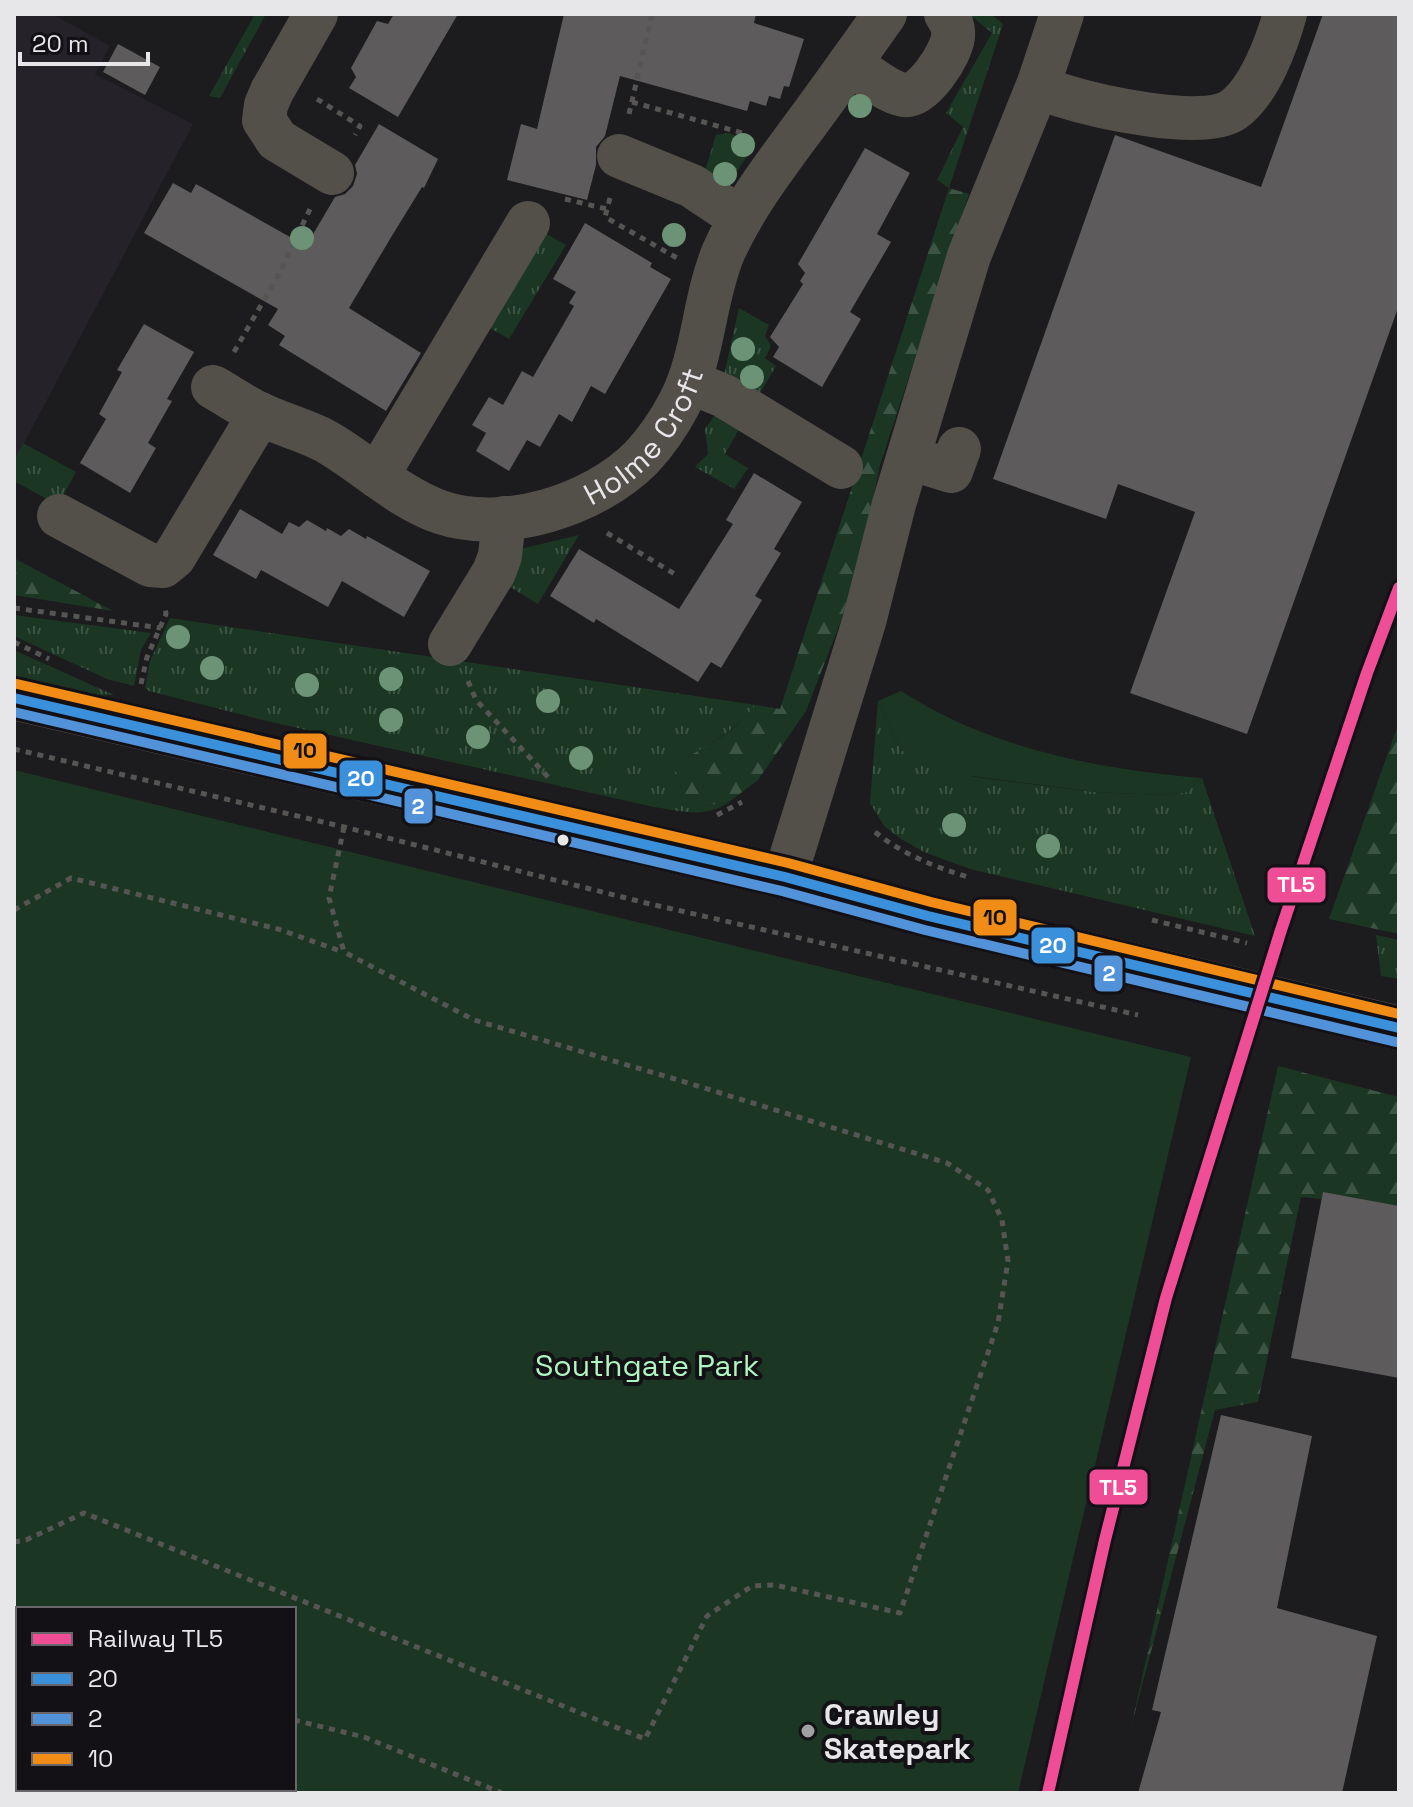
<svg xmlns="http://www.w3.org/2000/svg" width="1413" height="1807" font-family="'Space Grotesk',sans-serif">
<style>
.built{fill:#25222a}
.grass{fill:url(#grass-tufts)}
.forest{fill:url(#forest-firs)}
.green{fill:#1b3723;fill-rule:evenodd}
.building{fill:#5d5b5c}
.lines{fill:none;stroke-linecap:round;stroke-linejoin:round}
.path{stroke:#575553;stroke-width:5;stroke-dasharray:6 6;stroke-linecap:butt}
.minor{stroke:#53504a;stroke-width:44}
.major{stroke:#5d5a53;stroke-width:44}
.bus-1-casing{stroke:#131115;stroke-width:16}
.bus-2-casing{stroke:#131115;stroke-width:16}
.bus-3-casing{stroke:#131115;stroke-width:16}
.bus-1{stroke:#3a90db;stroke-width:10}
.bus-2{stroke:#5292d9;stroke-width:10}
.bus-3{stroke:#f18d16;stroke-width:10}
.rail-1-casing{stroke:#131115;stroke-width:18}
.rail-1{stroke:#ef4e97;stroke-width:12}
.tree{fill:#6c9376}
.bus-dot{fill:#e7e6e9;stroke:#131115;stroke-width:3}
.poi-dot{fill:#a09fa2;stroke:#131115;stroke-width:3}
.labels{text-anchor:middle;dominant-baseline:central;stroke-width:8;stroke-linejoin:round;paint-order:stroke}
.street-label{font-size:30px;fill:#e7e6e9;stroke:#131115}
.park-label{font-size:30px;fill:#aef5bf;stroke:#131115}
.poi-label{font-size:30px;font-weight:bold;fill:#e7e6e9;stroke:#131115;text-anchor:start}
.line-badge{stroke:#131115;stroke-width:3}
.badge-label{font-size:22px;text-anchor:middle;font-weight:bold;fill:#fff}
.pale-badge-label{font-size:22px;text-anchor:middle;font-weight:bold;fill:#111}
</style>
<defs>
<pattern id="grass-tufts" width="24" height="20" patternUnits="userSpaceOnUse" patternTransform="scale(2)"><rect width="24" height="20" fill="#1b3723"/><path d="M3 7l-1-3M5 7V3M7 7l1-3M15 17l-1-3M17 17v-4M19 17l1-3" fill="none" stroke="#3c5443"/></pattern>
<pattern id="forest-firs" width="22" height="20" patternUnits="userSpaceOnUse" patternTransform="scale(2)"><rect width="22" height="20" fill="#1b3723"/><path d="M5 1l3.5 6h-7zM16 11l3.5 6h-7z" fill="#3c5443"/></pattern>
</defs>
<rect width="100%" height="100%" fill="#1c1b1d"/>
<polygon class="built" points="14,14 52,14 110,46 95,74 193,124 14,462"/>
<g class="grass">
<polygon points="255,14 266,14 220,98 209,96"/>
<polygon points="969,14 991,14 1003,24 949,188 937,180 963,127 946,113 992,33"/>
<polygon points="728,133 756,143 721,195 704,174 716,135"/>
<polygon points="539,230 566,245 509,339 483,324"/>
<polygon points="739,308 769,325 765,336 771,346 765,358 776,366 756,400 724,375"/>
<polygon points="720,408 742,424 725,454 748,468 734,489 695,467 708,454 705,429"/>
<polygon points="23,443 76,472 58,505 14,481 14,461"/>
<polygon points="579,535 538,604 505,584 520,549"/>
<polygon points="14,615 151,633 141,650 134,686 107,679 14,636"/>
<path d="M170 618 756 705C744 719 728 733 712 743 696 753 690 753 675 768L676 790 703 806 729 802C705 819 681 811 654 807L271 722 149 691 145 688 150 661Z"/>
<polygon points="14,650 114,695 92,696 14,677"/>
<polygon points="878,701 901,750 975,777 1095,792 1162,795 1187,792 1202,778 1255,936 970,869 924,852 901,839 884,826 870,803"/>
<polygon points="1376,935 1399,940 1399,979 1381,976"/>
</g>
<g class="forest">
<path d="M949 188 969 194 880 465 865 539 842 618 806 711 758 780 729 802 703 806 675 790V768C690 753 696 753 712 743 728 734 744 719 756 705L780 709Z"/>
<polygon points="14,558 113,611 14,595"/>
<polygon points="1399,722 1399,934 1329,919"/>
<polygon points="1278,1066 1399,1097 1399,1207 1301,1197 1258,1402 1215,1410 1131,1727"/>
</g>
<g class="green">
<path d="M901 691C991 749 1097 769 1202 778L1187 792 1162 795 1095 792 934 771 901 750 878 701Z"/>
<path d="M14 770 1191 1057 1018 1793H14ZM294 1609V1789H18V1609Z"/>
</g>
<g class="building">
<polygon points="394,14 458,14 398,117 349,88 356,77 351,68 377,21 388,24"/>
<polygon points="564,14 756,14 754,23 804,39 789,87 784,86 780,99 769,96 766,106 750,101 747,111 620,76 605,136 596,147 596,165 587,200 507,180 521,124 537,129"/>
<polygon points="1323,14 1399,14 1399,305 1247,734 1130,693 1195,512 1118,484 1106,519 993,479 1115,135 1261,187"/>
<polygon points="118,44 160,67 145,95 103,72"/>
<polygon points="379,124 438,159 424,188 422,187 390,239 349,308 421,353 386,411 279,345 285,336 268,325 278,309 144,233 173,183 191,193 196,184 306,246 335,197 345,194 353,186 357,174 355,165"/>
<polygon points="865,148 910,173 877,234 891,242 850,312 861,319 822,387 773,357 779,347 770,337 803,284 800,281 805,273 798,264"/>
<polygon points="585,223 652,263 650,267 671,279 605,394 591,386 572,422 559,414 540,447 527,440 509,471 476,451 486,433 472,425 489,397 503,405 522,371 533,377 574,306 569,303 576,292 553,279"/>
<polygon points="144,324 194,352 167,399 172,401 148,443 156,448 130,493 80,463 106,419 99,414 122,372 117,370"/>
<polygon points="754,473 802,502 774,549 781,553 755,596 762,600 721,668 711,662 698,682 596,619 594,623 550,596 579,549 679,609 733,524 726,520"/>
<polygon points="240,509 282,534 289,522 299,527 307,520 326,531 327,528 341,536 349,529 366,539 367,536 430,571 404,617 342,581 328,607 261,570 256,579 213,555"/>
<polygon points="1323,1192 1399,1206 1399,1378 1291,1358"/>
<polygon points="1221,1415 1312,1436 1277,1608 1377,1636 1342,1793 1138,1793 1161,1712 1152,1710"/>
</g>
<g class="lines">
<g class="path">
<polyline points="317,99 360,126 355,135"/>
<polyline points="632,102 746,134"/>
<polyline points="629,114 652,14"/>
<polyline points="610,198 605,217 677,258"/>
<polyline points="565,199 607,209"/>
<polyline points="234,352 279,274 310,209"/>
<polyline points="607,533 678,576"/>
<polyline points="14,608 161,628"/>
<polyline points="14,642 49,659"/>
<polyline points="468,681 476,700 548,777"/>
<polyline points="141,684 147,657 166,614 165,607"/>
<polyline points="14,749 344,827 646,903 1138,1015"/>
<polyline points="717,815 742,802"/>
<path d="M875 832C904 855 935 867 971 878"/>
<polyline points="14,910 71,878 278,929 343,952"/>
<polyline points="1152,920 1247,943"/>
<polyline points="14,1542 26,1540 84,1513 645,1739 707,1616 752,1586 775,1585 900,1613 998,1323 1008,1261 1002,1220 988,1190 947,1163 675,1079 474,1020 344,952 329,898 344,827"/>
<polyline points="14,1659 18,1659"/>
<polyline points="294,1720 364,1737 502,1793"/>
</g>
<g class="minor">
<polyline points="316,14 272,91 266,105 264,120 277,140 332,173"/>
<path d="M850 63C865 73 886 92 904 95 923 98 951 54 953 37 954 27 951 22 946 14"/>
<path d="M1039 83C1046 87 1052 92 1060 95 1095 106 1203 131 1233 110 1259 92 1277 43 1285 14"/>
<polyline points="619,156 692,186 740,218"/>
<polyline points="690,382 724,396 841,467"/>
<path id="s1" d="M213 387C229 396 244 407 260 414 282 425 306 430 327 442 365 464 398 497 440 512 504 534 594 505 641 458 656 442 669 423 679 404 704 357 703 302 723 253 742 210 769 174 797 136 827 96 856 55 885 14"/>
<polyline points="909,458 951,471 959,449"/>
<polyline points="377,476 528,223"/>
<polyline points="59,516 150,565 163,566 174,557 260,414"/>
<polyline points="450,644 494,572 500,556 504,518"/>
<polyline points="785,877 864,622 894,504 969,256 1039,83 1062,14"/>
</g>
<polyline class="major" points="14,698 785,877 928,916 1399,1028"/>
<defs>
<polyline id="bus-1" points="14,698 785,877 928,916 1399,1028"/>
<polyline id="bus-2" points="14,712 782,891 925,930 1396,1042"/>
<polyline id="bus-3" points="17,684 788,863 931,902 1399,1014"/>
</defs>
<use href="#bus-1" class="bus-1-casing"/>
<use href="#bus-2" class="bus-2-casing"/>
<use href="#bus-3" class="bus-3-casing"/>
<use href="#bus-1" class="bus-1"/>
<use href="#bus-2" class="bus-2"/>
<use href="#bus-3" class="bus-3"/>
<defs>
<polyline id="rail-1" points="1048,1793 1105,1540 1166,1298 1281,930 1367,673 1399,588"/>
</defs>
<use href="#rail-1" class="rail-1-casing"/>
<use href="#rail-1" class="rail-1"/>
</g>
<g class="tree">
<circle cx="860" cy="106" r="12"/>
<circle cx="743" cy="145" r="12"/>
<circle cx="725" cy="174" r="12"/>
<circle cx="674" cy="235" r="12"/>
<circle cx="302" cy="238" r="12"/>
<circle cx="743" cy="349" r="12"/>
<circle cx="752" cy="377" r="12"/>
<circle cx="178" cy="637" r="12"/>
<circle cx="212" cy="668" r="12"/>
<circle cx="391" cy="679" r="12"/>
<circle cx="307" cy="685" r="12"/>
<circle cx="548" cy="701" r="12"/>
<circle cx="391" cy="720" r="12"/>
<circle cx="478" cy="737" r="12"/>
<circle cx="581" cy="758" r="12"/>
<circle cx="954" cy="825" r="12"/>
<circle cx="1048" cy="846" r="12"/>
</g>
<circle class="bus-dot" cx="563" cy="840" r="7"/>
<circle class="poi-dot" cx="808" cy="1731" r="8"/>
<g class="labels">
<g class="street-label">
<text stroke="none"><textPath href="#s1" startOffset="496">Holme Croft</textPath></text>
</g>
<g class="park-label">
<text x="647" y="1365">Southgate Park</text>
</g>
<g class="poi-label">
<text x="824" y="1714">Crawley<tspan x="824" dy="34">Skatepark</tspan></text>
</g>
</g>
<g class="line-badge">
<rect x="282" y="732" width="46" height="38" rx="8" fill="#f18d16"/>
<rect x="338" y="759" width="46" height="39" rx="8" fill="#3a90db"/>
<rect x="403" y="787" width="31" height="38" rx="8" fill="#5292d9"/>
<rect x="1266" y="866" width="61" height="38" rx="8" fill="#ef4e97"/>
<rect x="972" y="898" width="46" height="39" rx="8" fill="#f18d16"/>
<rect x="1030" y="926" width="46" height="39" rx="8" fill="#3a90db"/>
<rect x="1093" y="954" width="31" height="39" rx="8" fill="#5292d9"/>
<rect x="1088" y="1468" width="61" height="38" rx="8" fill="#ef4e97"/>
</g>
<g class="badge-label">
<text x="361" y="786">20</text>
<text x="418" y="814">2</text>
<text x="1296" y="892">TL5</text>
<text x="1053" y="953">20</text>
<text x="1109" y="981">2</text>
<text x="1118" y="1495">TL5</text>
</g>
<g class="pale-badge-label">
<text x="305" y="758">10</text>
<text x="995" y="925">10</text>
</g>
<rect width="1413" height="1807" fill="none" stroke="#e7e6e9" stroke-width="32"/>
<rect x="16" y="1607" width="280" height="184" fill="#131115" stroke="#68666a" stroke-width="2"/>
<rect x="32" y="1633" width="40" height="12" fill="#ef4e97" stroke="#68666a" stroke-width="2"/>
<text x="88" y="1647" font-size="24" fill="#e7e6e9">Railway TL5</text>
<rect x="32" y="1673" width="40" height="12" fill="#3a90db" stroke="#68666a" stroke-width="2"/>
<text x="88" y="1687" font-size="24" fill="#e7e6e9">20</text>
<rect x="32" y="1713" width="40" height="12" fill="#5292d9" stroke="#68666a" stroke-width="2"/>
<text x="88" y="1727" font-size="24" fill="#e7e6e9">2</text>
<rect x="32" y="1753" width="40" height="12" fill="#f18d16" stroke="#68666a" stroke-width="2"/>
<text x="88" y="1767" font-size="24" fill="#e7e6e9">10</text>
<path d="M20 52v12h128v-12" fill="none" stroke="#e7e6e9" stroke-width="4"/>
<text x="32" y="52" font-size="24" fill="#e7e6e9" stroke="#131115" stroke-width="6" paint-order="stroke">20 m</text>
</svg>
